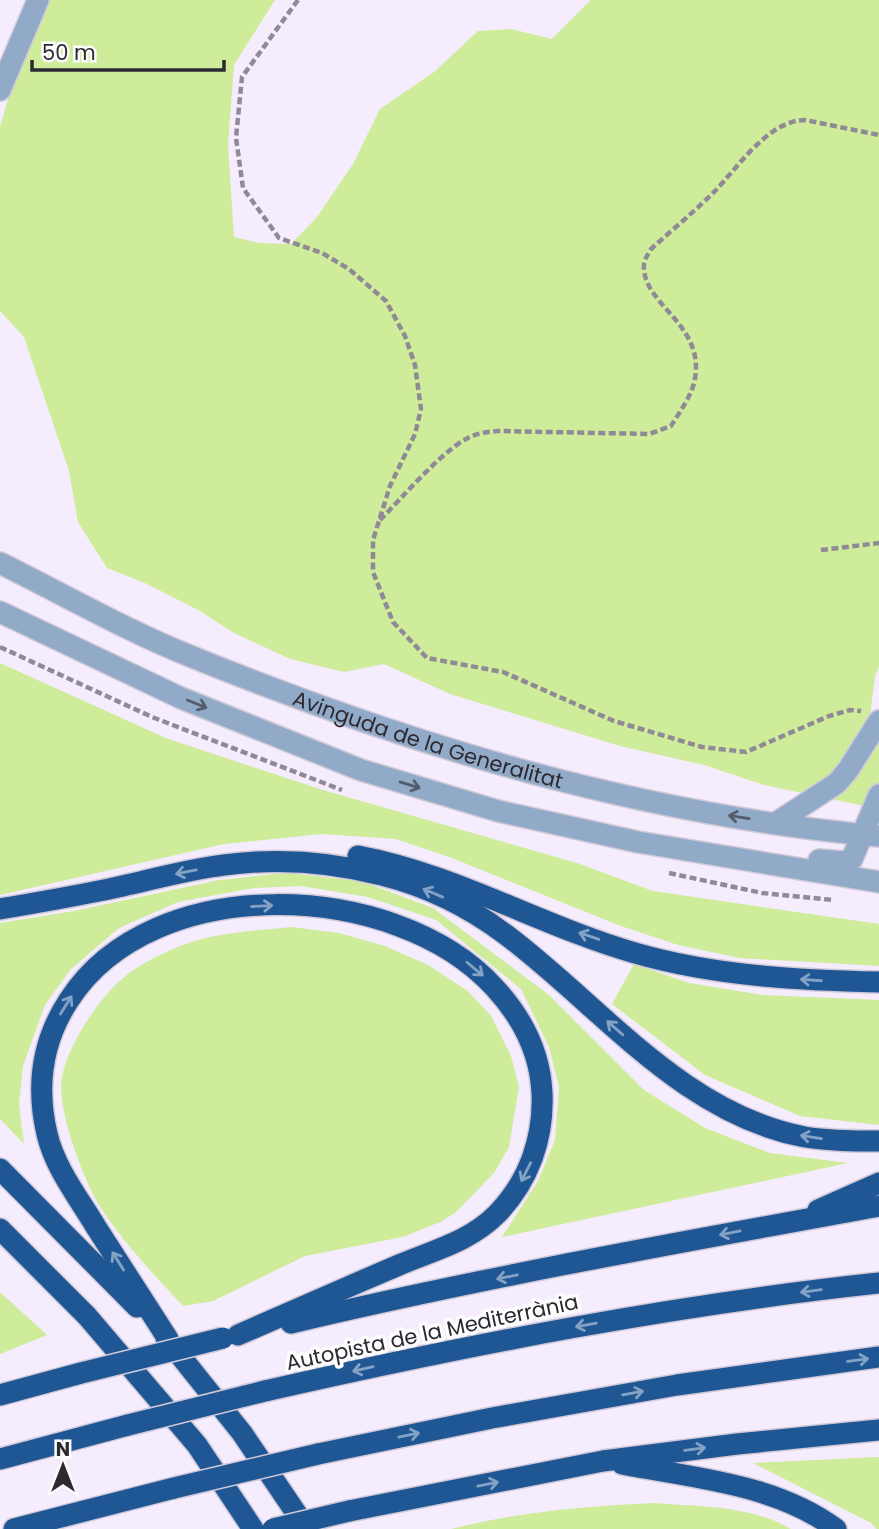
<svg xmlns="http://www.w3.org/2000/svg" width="879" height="1529" font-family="Poppins,sans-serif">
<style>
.green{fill:#ceec99}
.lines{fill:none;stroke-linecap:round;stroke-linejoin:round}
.minor-casing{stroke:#d1c9d8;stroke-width:24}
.highway-casing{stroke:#d1c9d8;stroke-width:24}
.path{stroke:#908996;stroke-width:4.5;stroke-dasharray:7 3.5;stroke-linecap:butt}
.minor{stroke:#91aac8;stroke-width:21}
.highway{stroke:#1f5795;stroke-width:21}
.highway-bridge-casing{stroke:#d1c9d8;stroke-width:24;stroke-linecap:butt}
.highway-bridge{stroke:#1f5795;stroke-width:21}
.oneway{stroke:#555d6d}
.oneway2{stroke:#83a2c4}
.labels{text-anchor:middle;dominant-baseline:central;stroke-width:7;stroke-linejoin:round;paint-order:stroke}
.street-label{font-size:21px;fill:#2d2931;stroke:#fdfdfd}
</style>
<rect width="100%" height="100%" fill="#f5ecfd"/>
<g class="green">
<polygon points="34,0 275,0 234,65 228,145 234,237 259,243 291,244 317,217 353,164 380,109 434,72 478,31 511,29 552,39 591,0 879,0 879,667 875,676 870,716 879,734 879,809 764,785 704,765 620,746 450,694 384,664 344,672 290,659 234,633 200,611 145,583 107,568 78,522 69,471 24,337 0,311 0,127 21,54"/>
<polygon points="0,663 168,739 323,790 577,863 653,891 879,924 879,966 740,958 678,945 618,925 452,858 396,839 322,834 224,844 0,895"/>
<polygon points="286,873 361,881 433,908 549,995 644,1090 705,1128 770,1153 848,1163 502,1237 538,1181 555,1140 559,1087 549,1047 521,989 436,920 368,897 301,886 254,888 178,902 119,928 71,969 45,1005 23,1066 19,1104 24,1144 0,1119 0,923 74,911 219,880"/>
<path d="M292 927 339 933 385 946 428 965 468 991 491 1016 511 1056 519 1087 509 1147 494 1173 455 1213 440 1222 403 1237 305 1256 213 1301 183 1306C155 1276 123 1242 101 1208 84 1182 56 1108 62 1077 68 1045 97 1001 122 979 138 964 176 946 198 940 228 932 260 930 292 927Z"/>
<polygon points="634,964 689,983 763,995 879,1000 879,1125 800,1116 705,1075 612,1004"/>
<polygon points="0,1292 47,1335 0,1354"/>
<polygon points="879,1457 879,1529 876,1529 871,1523 753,1463"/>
<path d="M654 1503C699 1507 751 1505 791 1529H451C518 1512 585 1506 654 1503Z"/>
</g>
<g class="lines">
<defs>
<g id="minor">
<polyline points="0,90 38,0"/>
<path id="s1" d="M0 563C63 594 125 630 190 656 411 746 641 815 879 836"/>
<polyline points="0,612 181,698 361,770 498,811 638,842 879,882"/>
<polyline points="776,823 837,783 848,770 879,721"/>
<polyline points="819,860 845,862 852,859 879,795"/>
</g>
<g id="highway">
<path d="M358 856C455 874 541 926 635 953 715 976 797 980 879 982"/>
<path d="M0 909C35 903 70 897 104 890 144 882 183 870 224 865 276 858 331 862 382 875 426 886 469 907 505 934 600 1005 682 1114 805 1137 830 1141 854 1141 879 1141"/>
<polyline points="0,1169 137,1307"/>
<polyline points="818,1210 879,1183"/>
<polyline points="0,1229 87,1316 197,1445 253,1529"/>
<path d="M291 1323C485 1277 682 1242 879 1206"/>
<polyline points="166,1338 242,1433 307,1529"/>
<path d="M168 1339C144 1302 120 1264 96 1227 78 1197 55 1168 47 1134 36 1087 42 1041 69 1000 153 870 396 880 494 987 522 1017 540 1051 542 1093 544 1138 529 1181 497 1214 469 1242 434 1250 399 1265 345 1288 291 1312 238 1335"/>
<path d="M265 1391C468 1345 672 1305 879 1283"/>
<polyline points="0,1395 81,1373"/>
<polyline points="318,1454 492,1418 677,1385 879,1357"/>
<polyline points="0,1459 128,1425"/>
<path d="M622 1464C694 1478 776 1484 836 1529"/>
<polyline points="349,1511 603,1461 737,1444 879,1430"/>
<polyline points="14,1529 174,1488"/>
</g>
</defs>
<use href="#minor" class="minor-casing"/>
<use href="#highway" class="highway-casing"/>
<g class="path">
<polyline points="298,0 242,77 236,138 243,188 279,238 322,253 349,269 386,301 405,336 415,365 421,409 415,434 390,486 373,540 373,572 393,622 427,658 503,672 614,721 702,747 746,752 829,716 850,710 861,711"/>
<path d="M380 520C403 497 439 454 466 439 476 433 487 432 498 431L649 434 671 426C679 413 693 394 695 378 704 325 646 306 644 269 643 261 647 256 651 249 672 230 695 211 715 191 738 167 769 120 805 120L879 135"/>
<polyline points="821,550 879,543"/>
<polyline points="0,647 152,717 342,790"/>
<polyline points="669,873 762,893 833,900"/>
</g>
<use href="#minor" class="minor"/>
<use href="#highway" class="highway"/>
<defs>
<g id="highway-bridge">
<polyline points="81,1373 223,1338"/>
<polyline points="128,1425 265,1391"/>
<polyline points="174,1488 318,1454"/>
<polyline points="273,1529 349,1511"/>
</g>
</defs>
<use href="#highway-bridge" class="highway-bridge-casing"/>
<use href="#highway-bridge" class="highway-bridge"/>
</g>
<defs><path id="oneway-shaft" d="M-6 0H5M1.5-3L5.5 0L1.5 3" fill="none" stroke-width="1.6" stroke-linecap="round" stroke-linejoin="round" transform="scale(1.75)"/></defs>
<g class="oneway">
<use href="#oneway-shaft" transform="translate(197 704) rotate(22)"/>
<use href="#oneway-shaft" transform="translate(410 785) rotate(17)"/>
<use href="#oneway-shaft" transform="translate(739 817) rotate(-171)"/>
</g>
<g class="oneway2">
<use href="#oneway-shaft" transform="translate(186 872) rotate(169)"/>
<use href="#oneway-shaft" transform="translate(433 893) rotate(-157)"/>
<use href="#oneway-shaft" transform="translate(262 906) rotate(-3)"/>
<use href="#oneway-shaft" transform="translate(589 936) rotate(-161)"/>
<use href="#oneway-shaft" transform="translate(475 969) rotate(40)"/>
<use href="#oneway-shaft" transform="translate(811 980) rotate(-176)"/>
<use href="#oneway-shaft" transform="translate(66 1005) rotate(-58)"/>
<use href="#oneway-shaft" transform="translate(615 1028) rotate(-139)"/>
<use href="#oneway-shaft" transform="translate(811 1137) rotate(-171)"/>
<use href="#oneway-shaft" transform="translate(526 1172) rotate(117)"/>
<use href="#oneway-shaft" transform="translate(730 1233) rotate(169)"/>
<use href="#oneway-shaft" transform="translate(118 1261) rotate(-122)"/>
<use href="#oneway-shaft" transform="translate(507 1277) rotate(169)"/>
<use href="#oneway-shaft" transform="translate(811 1291) rotate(172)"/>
<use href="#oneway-shaft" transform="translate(586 1325) rotate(170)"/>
<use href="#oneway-shaft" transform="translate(858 1360) rotate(-8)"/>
<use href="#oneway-shaft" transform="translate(363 1369) rotate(167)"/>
<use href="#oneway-shaft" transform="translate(633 1393) rotate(-10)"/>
<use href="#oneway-shaft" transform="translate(409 1435) rotate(-12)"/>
<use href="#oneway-shaft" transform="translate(695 1449) rotate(-7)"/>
<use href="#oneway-shaft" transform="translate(488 1484) rotate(-11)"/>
</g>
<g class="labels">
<g class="street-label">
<text stroke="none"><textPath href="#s1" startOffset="464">Avinguda de la Generalitat</textPath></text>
<text transform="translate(432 1332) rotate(-12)">Autopista de la Mediterrània</text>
</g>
</g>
<g transform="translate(63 1466)" stroke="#fdfdfd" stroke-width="5" paint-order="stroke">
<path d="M0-5L12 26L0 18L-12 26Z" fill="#2d2931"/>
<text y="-10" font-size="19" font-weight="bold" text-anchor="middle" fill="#2d2931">N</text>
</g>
<path d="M32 60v10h192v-10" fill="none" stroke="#2d2931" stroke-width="3.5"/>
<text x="42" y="60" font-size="21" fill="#2d2931" stroke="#fdfdfd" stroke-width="5" paint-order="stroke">50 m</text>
</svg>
